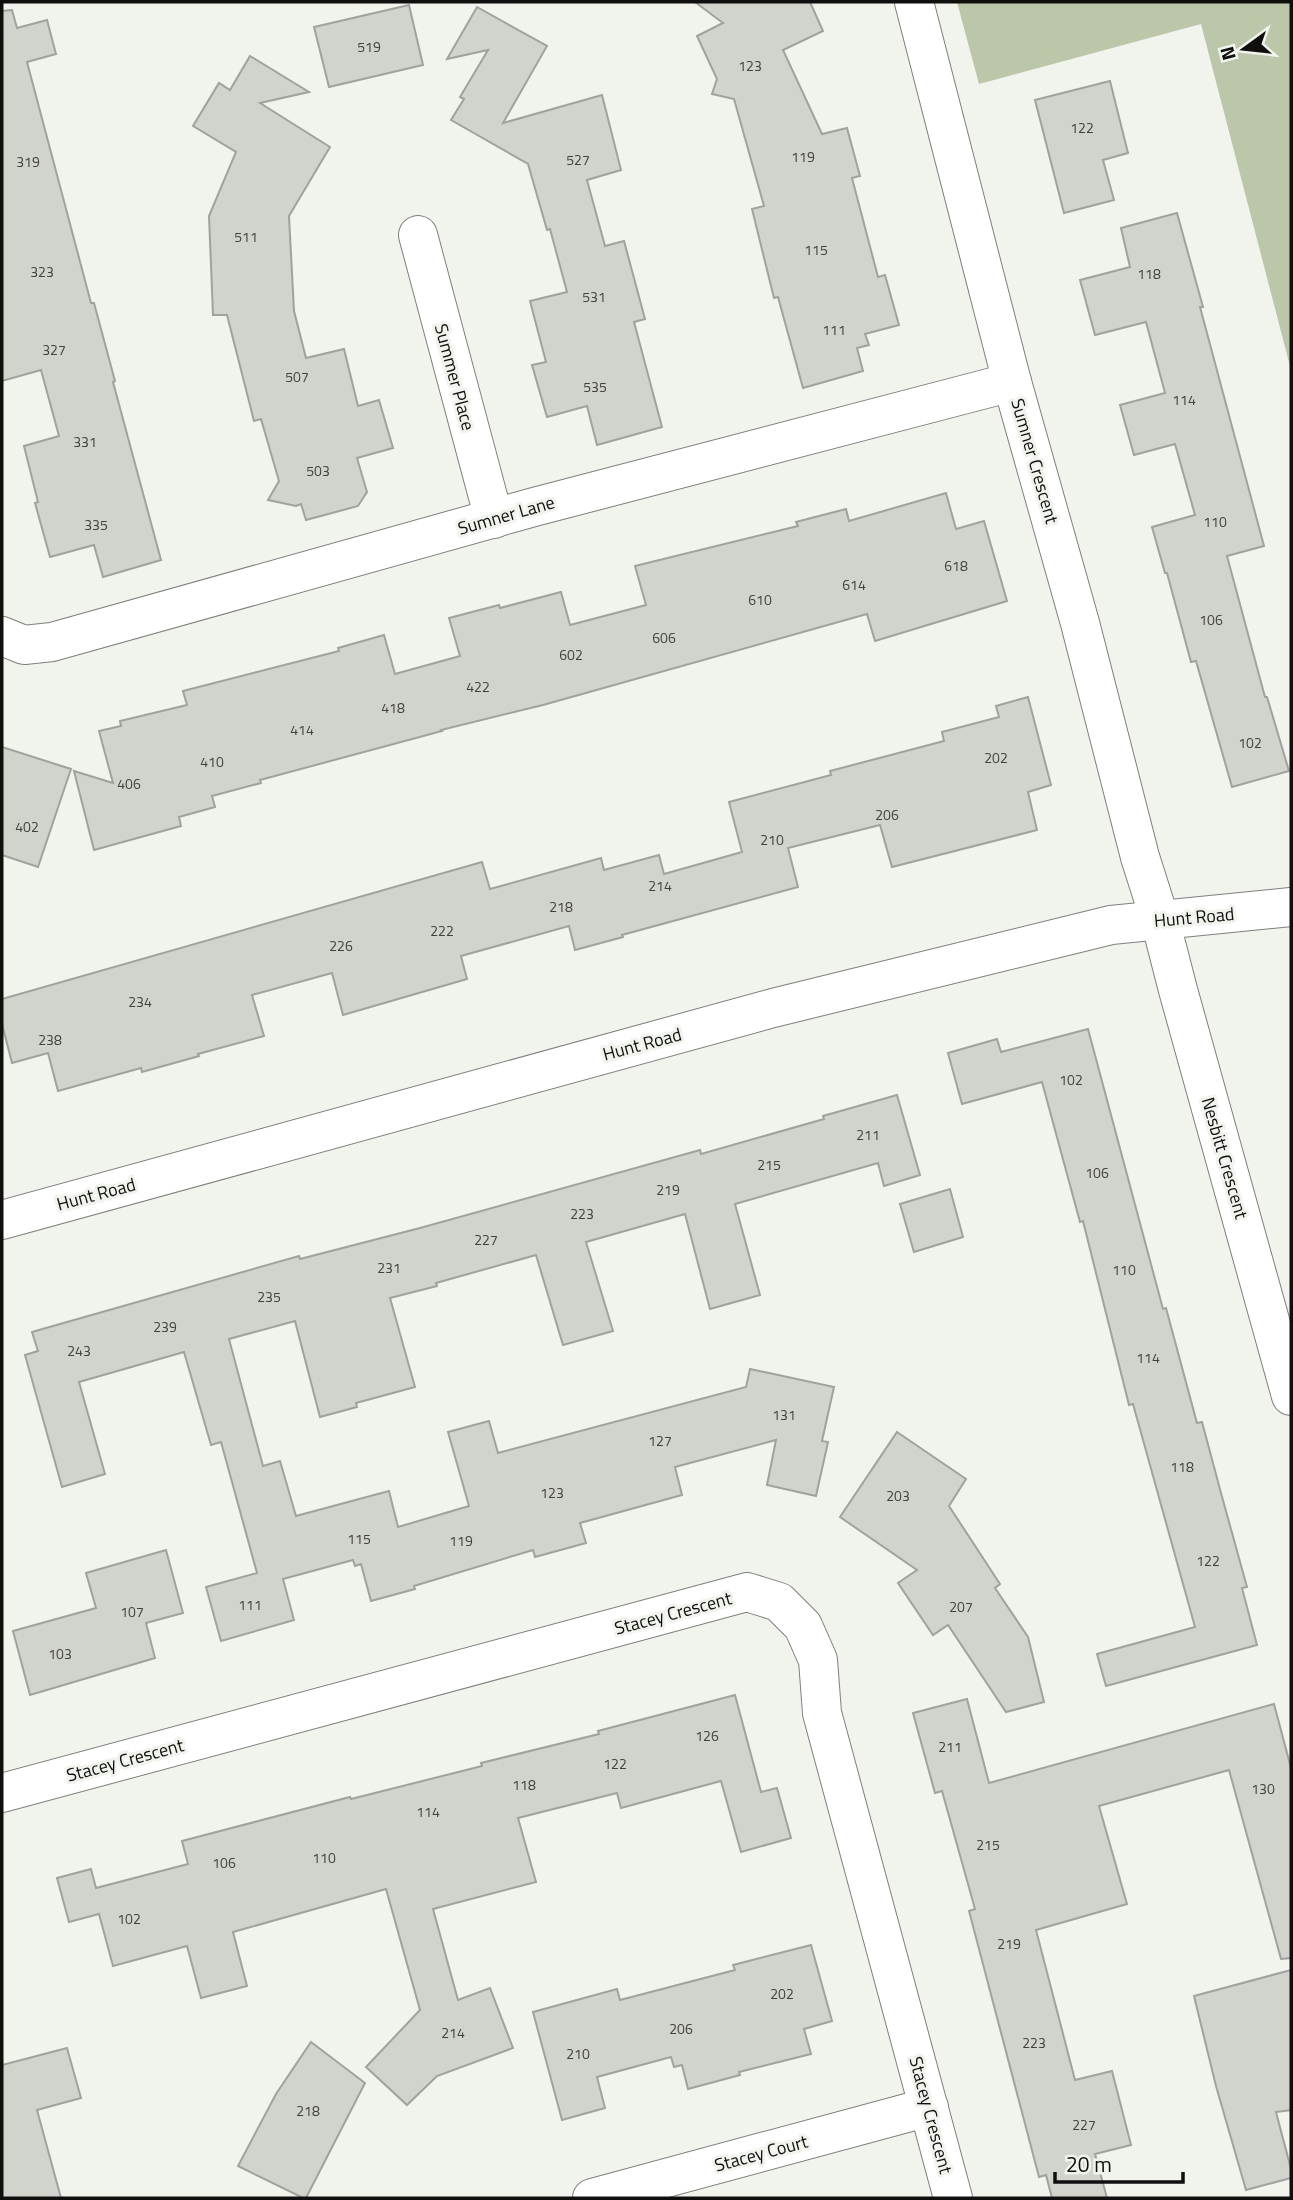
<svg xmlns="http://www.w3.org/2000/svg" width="1293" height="2200" font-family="'Titillium Web',sans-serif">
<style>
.green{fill:#bcc6a8}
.building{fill:#d1d3cd;stroke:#a0a29d;stroke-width:2}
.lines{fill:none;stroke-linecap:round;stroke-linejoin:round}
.minor-casing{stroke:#7e807b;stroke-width:40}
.minor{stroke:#fff;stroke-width:38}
.labels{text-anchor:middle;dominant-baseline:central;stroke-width:6;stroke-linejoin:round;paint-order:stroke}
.number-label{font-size:14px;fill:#40413e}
.street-label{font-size:18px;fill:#0f100e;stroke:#f1f3ed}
</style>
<rect width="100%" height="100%" fill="#f1f3ed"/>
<polygon class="green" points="957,2 1291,2 1291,370 1201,24 979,84"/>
<g class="building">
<polygon points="695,2 810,2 823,31 783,50 822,134 847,128 860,176 852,178 878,277 885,275 899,325 865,334 869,345 857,348 863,371 803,388 778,297 774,298 752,209 764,206 734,99 712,94 717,79 697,36 723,23"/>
<polygon points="409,5 423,65 329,87 314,27"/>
<polygon points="477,7 547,46 503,123 602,95 621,170 587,180 605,246 624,241 645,319 634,322 662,427 597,445 587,406 547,417 532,365 546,362 530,301 567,292 550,229 547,230 528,164 451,120 464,99 460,97 488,50 447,59"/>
<polygon points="12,10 17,28 47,20 56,54 27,62 91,303 94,303 115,381 113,382 161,560 103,577 94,545 50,557 35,503 38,502 24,446 59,436 41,370 2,381 2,11"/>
<polygon points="250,56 309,92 260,103 330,147 289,216 294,311 306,358 344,349 358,406 379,400 393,448 357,458 367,492 358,506 306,520 301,504 296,506 268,500 279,481 261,419 254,421 227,315 213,315 209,216 236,152 193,126 219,83 230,90"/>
<polygon points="1110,81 1128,153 1103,160 1114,200 1064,213 1035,100"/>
<polygon points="1177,213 1203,307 1200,307 1264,546 1227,556 1265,697 1267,697 1289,771 1232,787 1196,661 1191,662 1167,573 1165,573 1152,527 1195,515 1175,444 1134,455 1120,405 1165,393 1146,322 1095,335 1080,280 1130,267 1121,228"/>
<polygon points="946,493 956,529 984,521 1007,601 875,641 867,614 543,705 441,730 442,731 260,780 261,783 212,796 215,807 179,817 181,826 94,850 74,771 113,783 99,731 121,726 120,721 187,705 183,691 339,651 338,648 384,635 395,674 460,656 449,618 499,605 500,608 561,592 570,625 646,605 635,566 798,526 796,522 846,509 849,521"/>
<polygon points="1028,697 1051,785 1028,792 1037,830 892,867 880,825 788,848 798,887 622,935 623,937 575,950 569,926 461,956 467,979 343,1015 332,973 252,995 264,1036 198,1054 199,1056 142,1072 141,1068 58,1091 48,1053 12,1063 2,1024 2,999 482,862 490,889 601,858 604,870 659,855 664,874 742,852 729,802 831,775 830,771 944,741 942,732 999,717 996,706"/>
<polygon points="2,747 71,769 38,867 2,855"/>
<polygon points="1088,1029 1163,1309 1166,1308 1197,1423 1202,1422 1221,1493 1247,1587 1242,1588 1257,1645 1106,1686 1097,1654 1195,1627 1133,1404 1129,1405 1083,1221 1080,1222 1042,1082 962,1104 948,1053 997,1039 1001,1052"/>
<polygon points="897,1095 920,1175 884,1186 878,1163 735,1204 760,1295 710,1309 685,1214 586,1242 613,1331 563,1345 536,1255 436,1283 437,1286 390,1298 415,1387 356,1403 357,1407 320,1417 295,1321 229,1339 263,1466 280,1461 296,1516 389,1491 398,1527 469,1506 448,1432 489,1421 498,1453 746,1387 750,1369 834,1387 822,1441 828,1442 816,1496 767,1485 776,1440 675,1467 682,1495 580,1523 586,1543 535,1557 533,1550 414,1586 415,1589 371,1601 361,1564 355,1566 353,1560 283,1579 294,1620 221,1641 206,1587 257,1573 221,1442 211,1445 184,1352 79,1382 105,1474 62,1487 25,1355 38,1351 32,1332 299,1256 300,1259 420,1228 700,1150 701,1154 824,1119 823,1116"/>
<polygon points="950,1189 963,1237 914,1252 900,1204"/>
<polygon points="897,1432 966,1479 949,1506 1000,1584 995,1588 1028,1637 1044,1702 1006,1712 948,1625 933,1635 898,1583 917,1570 840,1517"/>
<polygon points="166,1550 183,1613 146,1623 155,1658 30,1695 13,1631 96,1608 86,1573"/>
<polygon points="735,1695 761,1792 777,1788 791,1838 741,1852 721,1781 621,1808 617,1793 518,1818 536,1882 433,1909 458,2000 490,1988 513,2048 437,2076 407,2105 366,2067 420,2010 386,1889 233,1932 247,1986 201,1998 187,1946 113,1966 99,1914 69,1922 57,1878 91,1869 96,1888 188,1864 182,1841 350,1797 351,1799 482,1766 481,1763 599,1734 598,1731"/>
<polygon points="967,1699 989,1783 1274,1704 1291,1768 1291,1958 1281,1959 1229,1770 1099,1806 1127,1904 1036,1930 1075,2080 1112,2071 1131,2145 1095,2154 1107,2198 1052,2198 1046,2175 1039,2177 969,1911 975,1909 942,1791 935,1793 913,1713"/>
<polygon points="811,1945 832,2021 804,2029 811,2054 739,2072 740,2075 688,2089 682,2065 674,2067 671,2057 597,2077 605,2108 562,2120 533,2012 617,1989 620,2000 735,1970 733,1965"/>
<polygon points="1291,1970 1291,2110 1276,2112 1291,2169 1291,2178 1246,2190 1216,2086 1194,1996"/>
<polygon points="311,2042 365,2083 306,2198 303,2198 238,2166 276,2094"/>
<polygon points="67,2048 81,2098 37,2110 61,2198 2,2198 2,2065"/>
</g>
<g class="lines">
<defs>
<g id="minor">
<polyline points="914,2 1012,382 1080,623 1140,857 1160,920 1178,990 1291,1396"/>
<polyline points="418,235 494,519"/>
<polyline points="2,636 24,645 52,642 534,507 1012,382"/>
<polyline points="2,1220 773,1008 1111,925 1291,907"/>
<polyline points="2,1793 747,1592 779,1602 803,1626 818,1660 822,1713 953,2198"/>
<polyline points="592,2198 929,2107"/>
</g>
</defs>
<use href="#minor" class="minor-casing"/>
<use href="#minor" class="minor"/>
</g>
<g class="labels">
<g class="number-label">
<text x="369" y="46">519</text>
<text x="750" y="65">123</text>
<text x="1082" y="127">122</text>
<text x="803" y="156">119</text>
<text x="578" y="159">527</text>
<text x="28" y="161">319</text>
<text x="246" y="236">511</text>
<text x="816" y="249">115</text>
<text x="42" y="271">323</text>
<text x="1149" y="273">118</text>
<text x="594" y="296">531</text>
<text x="834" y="329">111</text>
<text x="54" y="349">327</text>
<text x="297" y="376">507</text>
<text x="595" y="386">535</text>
<text x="1184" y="399">114</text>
<text x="85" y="441">331</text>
<text x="318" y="470">503</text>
<text x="1215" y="521">110</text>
<text x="96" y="524">335</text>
<text x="956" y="565">618</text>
<text x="854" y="584">614</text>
<text x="760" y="599">610</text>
<text x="1211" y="619">106</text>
<text x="664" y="637">606</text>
<text x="571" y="654">602</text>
<text x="478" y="686">422</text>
<text x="393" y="707">418</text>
<text x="302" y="729">414</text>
<text x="1250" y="742">102</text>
<text x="996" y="757">202</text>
<text x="212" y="761">410</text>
<text x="129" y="783">406</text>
<text x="887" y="814">206</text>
<text x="27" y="826">402</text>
<text x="772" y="839">210</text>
<text x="660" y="885">214</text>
<text x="561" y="906">218</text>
<text x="442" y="930">222</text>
<text x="341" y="945">226</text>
<text x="140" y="1001">234</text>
<text x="50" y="1039">238</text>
<text x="1071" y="1079">102</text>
<text x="868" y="1134">211</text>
<text x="769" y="1164">215</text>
<text x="1097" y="1172">106</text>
<text x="668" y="1189">219</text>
<text x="582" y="1213">223</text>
<text x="486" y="1239">227</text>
<text x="389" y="1267">231</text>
<text x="1124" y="1269">110</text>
<text x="269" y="1296">235</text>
<text x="165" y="1326">239</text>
<text x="79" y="1350">243</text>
<text x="1148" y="1357">114</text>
<text x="784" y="1414">131</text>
<text x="660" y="1440">127</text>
<text x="1182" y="1466">118</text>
<text x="552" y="1492">123</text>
<text x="898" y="1495">203</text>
<text x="359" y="1538">115</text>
<text x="461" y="1540">119</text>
<text x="1208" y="1560">122</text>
<text x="250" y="1604">111</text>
<text x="961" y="1606">207</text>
<text x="132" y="1611">107</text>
<text x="60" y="1653">103</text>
<text x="707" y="1735">126</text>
<text x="950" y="1746">211</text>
<text x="615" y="1763">122</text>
<text x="524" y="1784">118</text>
<text x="1263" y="1788">130</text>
<text x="428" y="1811">114</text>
<text x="988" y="1844">215</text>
<text x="324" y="1857">110</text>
<text x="224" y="1862">106</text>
<text x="129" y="1918">102</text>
<text x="1009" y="1943">219</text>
<text x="782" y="1993">202</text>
<text x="681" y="2028">206</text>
<text x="453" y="2032">214</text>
<text x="1034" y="2042">223</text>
<text x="578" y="2053">210</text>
<text x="308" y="2110">218</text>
<text x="1084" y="2124">227</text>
</g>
<g class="street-label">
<text transform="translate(455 377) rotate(75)">Summer Place</text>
<text transform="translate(1035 461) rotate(74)">Sumner Crescent</text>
<text transform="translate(506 515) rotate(-16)">Sumner Lane</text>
<text transform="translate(1194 917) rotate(-5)">Hunt Road</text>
<text transform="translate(642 1044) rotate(-15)">Hunt Road</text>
<text transform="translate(1225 1158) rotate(74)">Nesbitt Crescent</text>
<text transform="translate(96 1194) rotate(-15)">Hunt Road</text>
<text transform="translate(673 1613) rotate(-15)">Stacey Crescent</text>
<text transform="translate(125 1760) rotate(-15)">Stacey Crescent</text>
<text transform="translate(931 2115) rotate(75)">Stacey Crescent</text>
<text transform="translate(761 2153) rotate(-15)">Stacey Court</text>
</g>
</g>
<rect width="1293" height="2200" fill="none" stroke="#0f100e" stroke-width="7"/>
<g transform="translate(1244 49) rotate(255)" stroke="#f1f3ed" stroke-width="5" paint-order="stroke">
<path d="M0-5L12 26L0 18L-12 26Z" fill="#0f100e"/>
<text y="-10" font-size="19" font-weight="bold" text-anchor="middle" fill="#0f100e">N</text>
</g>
<path d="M1055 2172v10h128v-10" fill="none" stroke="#0f100e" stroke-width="3.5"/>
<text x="1066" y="2172" font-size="21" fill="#0f100e" stroke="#f1f3ed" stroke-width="5" paint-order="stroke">20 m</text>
</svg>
